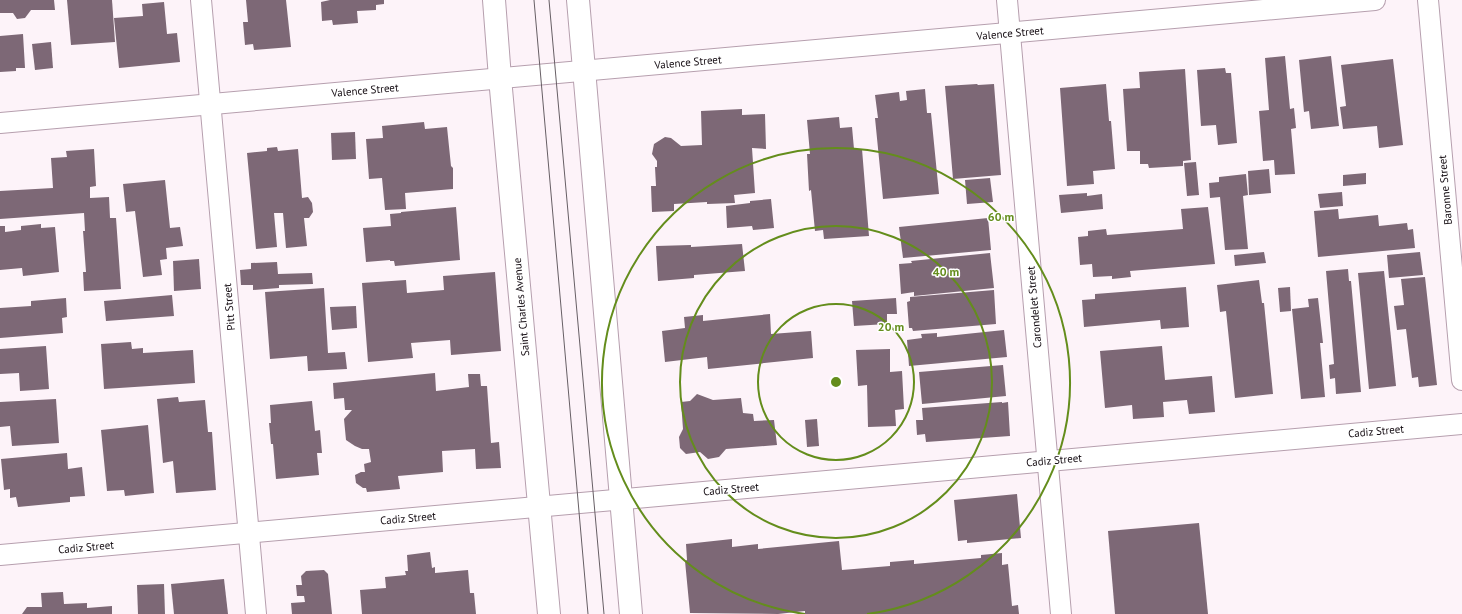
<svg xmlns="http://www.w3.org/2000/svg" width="1462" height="614" font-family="'PT Sans',sans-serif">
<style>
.building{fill:#7d6876}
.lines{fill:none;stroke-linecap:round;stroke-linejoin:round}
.minor-casing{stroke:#b69fae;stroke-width:22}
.secondary-casing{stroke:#b69fae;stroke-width:24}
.minor{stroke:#fff;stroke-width:20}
.secondary{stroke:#fff;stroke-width:22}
.tram{stroke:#675f65;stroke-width:1}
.ring{fill:none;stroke:#648d1c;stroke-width:2}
.labels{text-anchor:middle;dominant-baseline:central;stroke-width:3;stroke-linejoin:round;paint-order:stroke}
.street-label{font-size:11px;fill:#150d13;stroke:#fff}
.centre{fill:#648d1c;stroke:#fff;stroke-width:2}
.ring-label{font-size:12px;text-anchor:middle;font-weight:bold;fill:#648d1c;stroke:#fff;stroke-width:3;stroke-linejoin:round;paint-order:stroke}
</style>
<rect width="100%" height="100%" fill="#fdf3f9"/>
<g class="building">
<polygon points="0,0 54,0 55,10 31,10 25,18 17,19 13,13 0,13"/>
<polygon points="67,0 112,0 115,42 71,45"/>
<polygon points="246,0 286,0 291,47 254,50 253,44 245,45 243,22 248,22"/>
<polygon points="330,0 384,0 384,4 376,5 376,10 357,11 358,23 333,25 332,20 322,21 321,2"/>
<polygon points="164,2 167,34 177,33 180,62 119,68 114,18 143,16 142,4"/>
<polygon points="23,34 25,68 16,68 16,71 0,72 0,36"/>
<polygon points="51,42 53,68 35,70 32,44"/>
<polygon points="1285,56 1290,109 1294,108 1296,128 1291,129 1295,174 1275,175 1274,160 1263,161 1259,111 1269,110 1265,58"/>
<polygon points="1331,56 1339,126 1311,129 1309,111 1304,112 1299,60"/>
<polygon points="1393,59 1403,145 1379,148 1377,126 1343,129 1340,107 1346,106 1341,65"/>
<polygon points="1225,68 1226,73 1231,73 1237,143 1218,145 1216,125 1201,126 1197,70"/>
<polygon points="1185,69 1191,160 1183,161 1183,166 1149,168 1148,164 1140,164 1140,151 1127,151 1123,89 1140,88 1139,72"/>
<polygon points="977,84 978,85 994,84 1001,175 953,179 945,86"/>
<polygon points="1106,84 1109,121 1111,121 1115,169 1093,171 1094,184 1067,186 1060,88"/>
<polygon points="925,89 927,113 931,113 939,194 883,199 875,118 878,118 875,95 899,92 900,101 907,100 906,91"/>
<polygon points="742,109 742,115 765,114 766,149 752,148 755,193 734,195 735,203 707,204 707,202 674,204 674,211 652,212 651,186 656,186 655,167 657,167 657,161 652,154 654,144 665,137 671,138 681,146 702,145 701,111"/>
<polygon points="839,117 840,128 852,127 854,149 862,149 869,236 824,239 823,230 815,231 811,190 809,191 807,154 810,154 807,120"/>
<polygon points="424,122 425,129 447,127 451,166 453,168 453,189 405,193 406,209 385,210 382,178 369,179 366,139 383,138 382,126"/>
<polygon points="355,132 356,159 332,160 331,133"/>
<polygon points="277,147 278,151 298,149 302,198 308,197 312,203 313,212 309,218 304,218 307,246 286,248 283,213 274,213 277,247 256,249 247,153 267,151 267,148"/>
<polygon points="94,149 96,186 90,187 90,198 109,197 110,218 116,218 121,289 84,291 83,272 86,272 83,231 85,231 84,213 0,219 0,191 53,188 51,158 67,157 66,151"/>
<polygon points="1196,162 1199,195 1187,196 1184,163"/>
<polygon points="1269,169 1271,193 1249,195 1248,171"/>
<polygon points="1366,173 1366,184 1343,186 1343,175"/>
<polygon points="1246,174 1248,195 1243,196 1248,249 1225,250 1220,197 1210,198 1209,183 1219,182 1219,177"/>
<polygon points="990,178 993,202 967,204 965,180"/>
<polygon points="165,180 170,228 180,227 183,246 166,248 167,259 160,260 162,275 143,277 135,211 126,212 123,184"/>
<polygon points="1342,192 1343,206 1320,208 1318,194"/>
<polygon points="1087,193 1087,196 1102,194 1103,209 1061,213 1059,195"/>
<polygon points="771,199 774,228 753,230 752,226 727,228 726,206 750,203 750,201"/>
<polygon points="456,207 460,260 395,266 394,261 390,261 390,260 366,262 363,228 391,226 390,214 401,213 401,212"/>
<polygon points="1208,207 1215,264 1130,271 1131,277 1112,279 1112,276 1093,277 1092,264 1080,265 1078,237 1088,236 1088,231 1106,229 1107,235 1183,229 1181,209"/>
<polygon points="1338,209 1339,219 1378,215 1379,226 1407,223 1408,230 1413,229 1415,248 1318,257 1314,211"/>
<polygon points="988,218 991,250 903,258 899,227"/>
<polygon points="41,224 41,228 55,227 59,272 23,276 22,268 0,270 0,226 5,226 5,232 21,230 21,226"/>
<polygon points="742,244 745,271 694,275 694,278 658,281 656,246 691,245 691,247"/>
<polygon points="1264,252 1266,263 1235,266 1234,255"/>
<polygon points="1420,252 1423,275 1389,278 1387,255"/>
<polygon points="990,253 994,288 914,296 914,292 901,294 899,264 912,263 911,261"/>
<polygon points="199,259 201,289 174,291 173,261"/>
<polygon points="277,262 278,274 312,273 313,284 279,285 279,288 253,290 253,285 241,285 240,270 251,269 251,263"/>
<polygon points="1348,269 1349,281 1351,281 1361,392 1336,394 1335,378 1330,379 1329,365 1334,364 1326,271"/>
<polygon points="1384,271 1396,386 1369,389 1358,273"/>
<polygon points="495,272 501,351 451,355 450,340 411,343 413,358 368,362 362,283 406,280 407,293 444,290 443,276"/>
<polygon points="1425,277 1437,385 1419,387 1418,377 1412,378 1406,329 1397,330 1394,306 1404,305 1401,279"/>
<polygon points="1259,280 1262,303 1264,303 1273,394 1235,398 1226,311 1220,312 1217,285"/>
<polygon points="1186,287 1189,327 1161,329 1160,320 1084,327 1082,300 1095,299 1095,294"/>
<polygon points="1290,287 1291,311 1280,312 1278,288"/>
<polygon points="324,288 328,353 345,352 347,369 308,371 307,356 270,359 265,292"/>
<polygon points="994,290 996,324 913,331 912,328 909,328 907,302 910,301 910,297"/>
<polygon points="172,295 174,316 106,321 104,301"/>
<polygon points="66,298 67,317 62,318 63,333 0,338 0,308 31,306 31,301"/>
<polygon points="896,298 897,314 887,314 887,324 854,326 852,301"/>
<polygon points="1318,298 1323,343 1320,343 1325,397 1301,399 1292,309 1309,307 1308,299"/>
<polygon points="356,306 357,328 332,330 330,307"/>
<polygon points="770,314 771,334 811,331 813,358 708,369 707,357 665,362 662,331 685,328 684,317 703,315 703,321"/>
<polygon points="1004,330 1007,357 909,366 907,340 922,338 921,334 937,333 937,337"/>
<polygon points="131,342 132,349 143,348 143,353 193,350 195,383 104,389 101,344"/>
<polygon points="46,346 49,389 20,391 19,373 0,374 0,349"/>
<polygon points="1162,346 1165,380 1212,376 1215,412 1189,414 1187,400 1163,402 1164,417 1133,419 1132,405 1105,408 1100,351"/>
<polygon points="890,349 890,372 902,371 904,409 895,410 896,426 868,427 867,385 858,386 856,350"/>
<polygon points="1003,365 1006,396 922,404 919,372"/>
<polygon points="435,373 436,391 469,387 468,374 480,374 481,386 487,386 491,443 499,442 501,468 476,469 475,449 442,451 443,472 398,476 400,489 367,492 366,488 363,488 356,483 355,475 361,472 365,472 364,464 371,462 369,449 362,449 355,446 346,440 344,419 352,410 345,410 344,398 334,399 333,383"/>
<polygon points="697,394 713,400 741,398 743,413 753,414 754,421 774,420 777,445 726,449 719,457 708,459 700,452 686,454 680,448 679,437 683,429 681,402 690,401"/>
<polygon points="178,397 179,402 205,400 208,432 212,432 216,490 176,493 173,461 163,463 157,399"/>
<polygon points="56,399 59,443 12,446 10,426 0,427 0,402"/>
<polygon points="312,401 315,431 320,430 322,453 317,453 319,475 276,479 273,444 271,444 269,423 271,423 270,405"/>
<polygon points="1002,402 1002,403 1008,402 1010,436 926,442 925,434 917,435 916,420 923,420 922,408"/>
<polygon points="817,419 819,446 807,447 805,420"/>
<polygon points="148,425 154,493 125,496 124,490 107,491 101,430"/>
<polygon points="67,453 68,469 82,467 85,496 70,497 70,502 18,507 16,497 10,498 10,489 4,490 1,459"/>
<polygon points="1017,494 1021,538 967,543 967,540 958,541 954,500"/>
<polygon points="1199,523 1208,614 1115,614 1108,531"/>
<polygon points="732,539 732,547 758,544 758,549 839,541 842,570 890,566 890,562 914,560 914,564 981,558 981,555 1002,553 1002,565 1008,564 1012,606 1018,605 1019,614 805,614 805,611 778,614 690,613 685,561 687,560 686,544"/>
<polygon points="430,552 432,568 435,567 435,573 468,570 470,593 474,593 476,614 362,614 360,590 386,588 385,577 406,575 405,571 408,571 407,555"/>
<polygon points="324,570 328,574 332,614 292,614 291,603 305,602 304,596 297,596 296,585 302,585 301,576 306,571"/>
<polygon points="224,579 228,614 174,614 171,584"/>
<polygon points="164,584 165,614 138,614 137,585"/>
<polygon points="63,592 64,604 87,603 87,608 112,606 112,614 22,614 27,607 42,607 41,593"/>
</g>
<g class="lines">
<defs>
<g id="minor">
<polyline points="201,0 256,614"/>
<polyline points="1007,0 1061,614"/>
<polyline points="1428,0 1462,380"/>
<polyline points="0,123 1375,0"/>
<polyline points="0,555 1462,424"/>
</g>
<g id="secondary">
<polyline points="494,0 500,78 549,614"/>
<polyline points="578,0 631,614"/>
</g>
</defs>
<use href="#minor" class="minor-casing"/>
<use href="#secondary" class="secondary-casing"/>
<use href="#minor" class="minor"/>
<use href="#secondary" class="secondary"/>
<g class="tram">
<polyline points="534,0 588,614"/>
<polyline points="549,0 604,614"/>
</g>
</g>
<g class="ring">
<circle cx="836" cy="382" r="78"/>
<circle cx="836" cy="382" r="156"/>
<path d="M805 614A234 234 0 1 1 867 614"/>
</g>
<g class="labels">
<g class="street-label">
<text transform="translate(1010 33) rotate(-5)">Valence Street</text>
<text transform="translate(688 62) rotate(-5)">Valence Street</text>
<text transform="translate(365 90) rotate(-5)">Valence Street</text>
<text transform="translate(1445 190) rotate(-95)">Baronne Street</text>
<text transform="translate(229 307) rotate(-95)">Pitt Street</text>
<text transform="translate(521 307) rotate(-95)">Saint Charles Avenue</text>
<text transform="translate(1034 307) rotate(-95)">Carondelet Street</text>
<text transform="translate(1376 431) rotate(-5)">Cadiz Street</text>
<text transform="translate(1054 460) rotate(-5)">Cadiz Street</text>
<text transform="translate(731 489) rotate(-5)">Cadiz Street</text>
<text transform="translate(408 518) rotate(-5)">Cadiz Street</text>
<text transform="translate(86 547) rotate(-5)">Cadiz Street</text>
</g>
</g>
<circle cx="836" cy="382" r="6" class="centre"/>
<g class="ring-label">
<text x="1001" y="221">60 m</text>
<text x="946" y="276">40 m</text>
<text x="891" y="331">20 m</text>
</g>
</svg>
